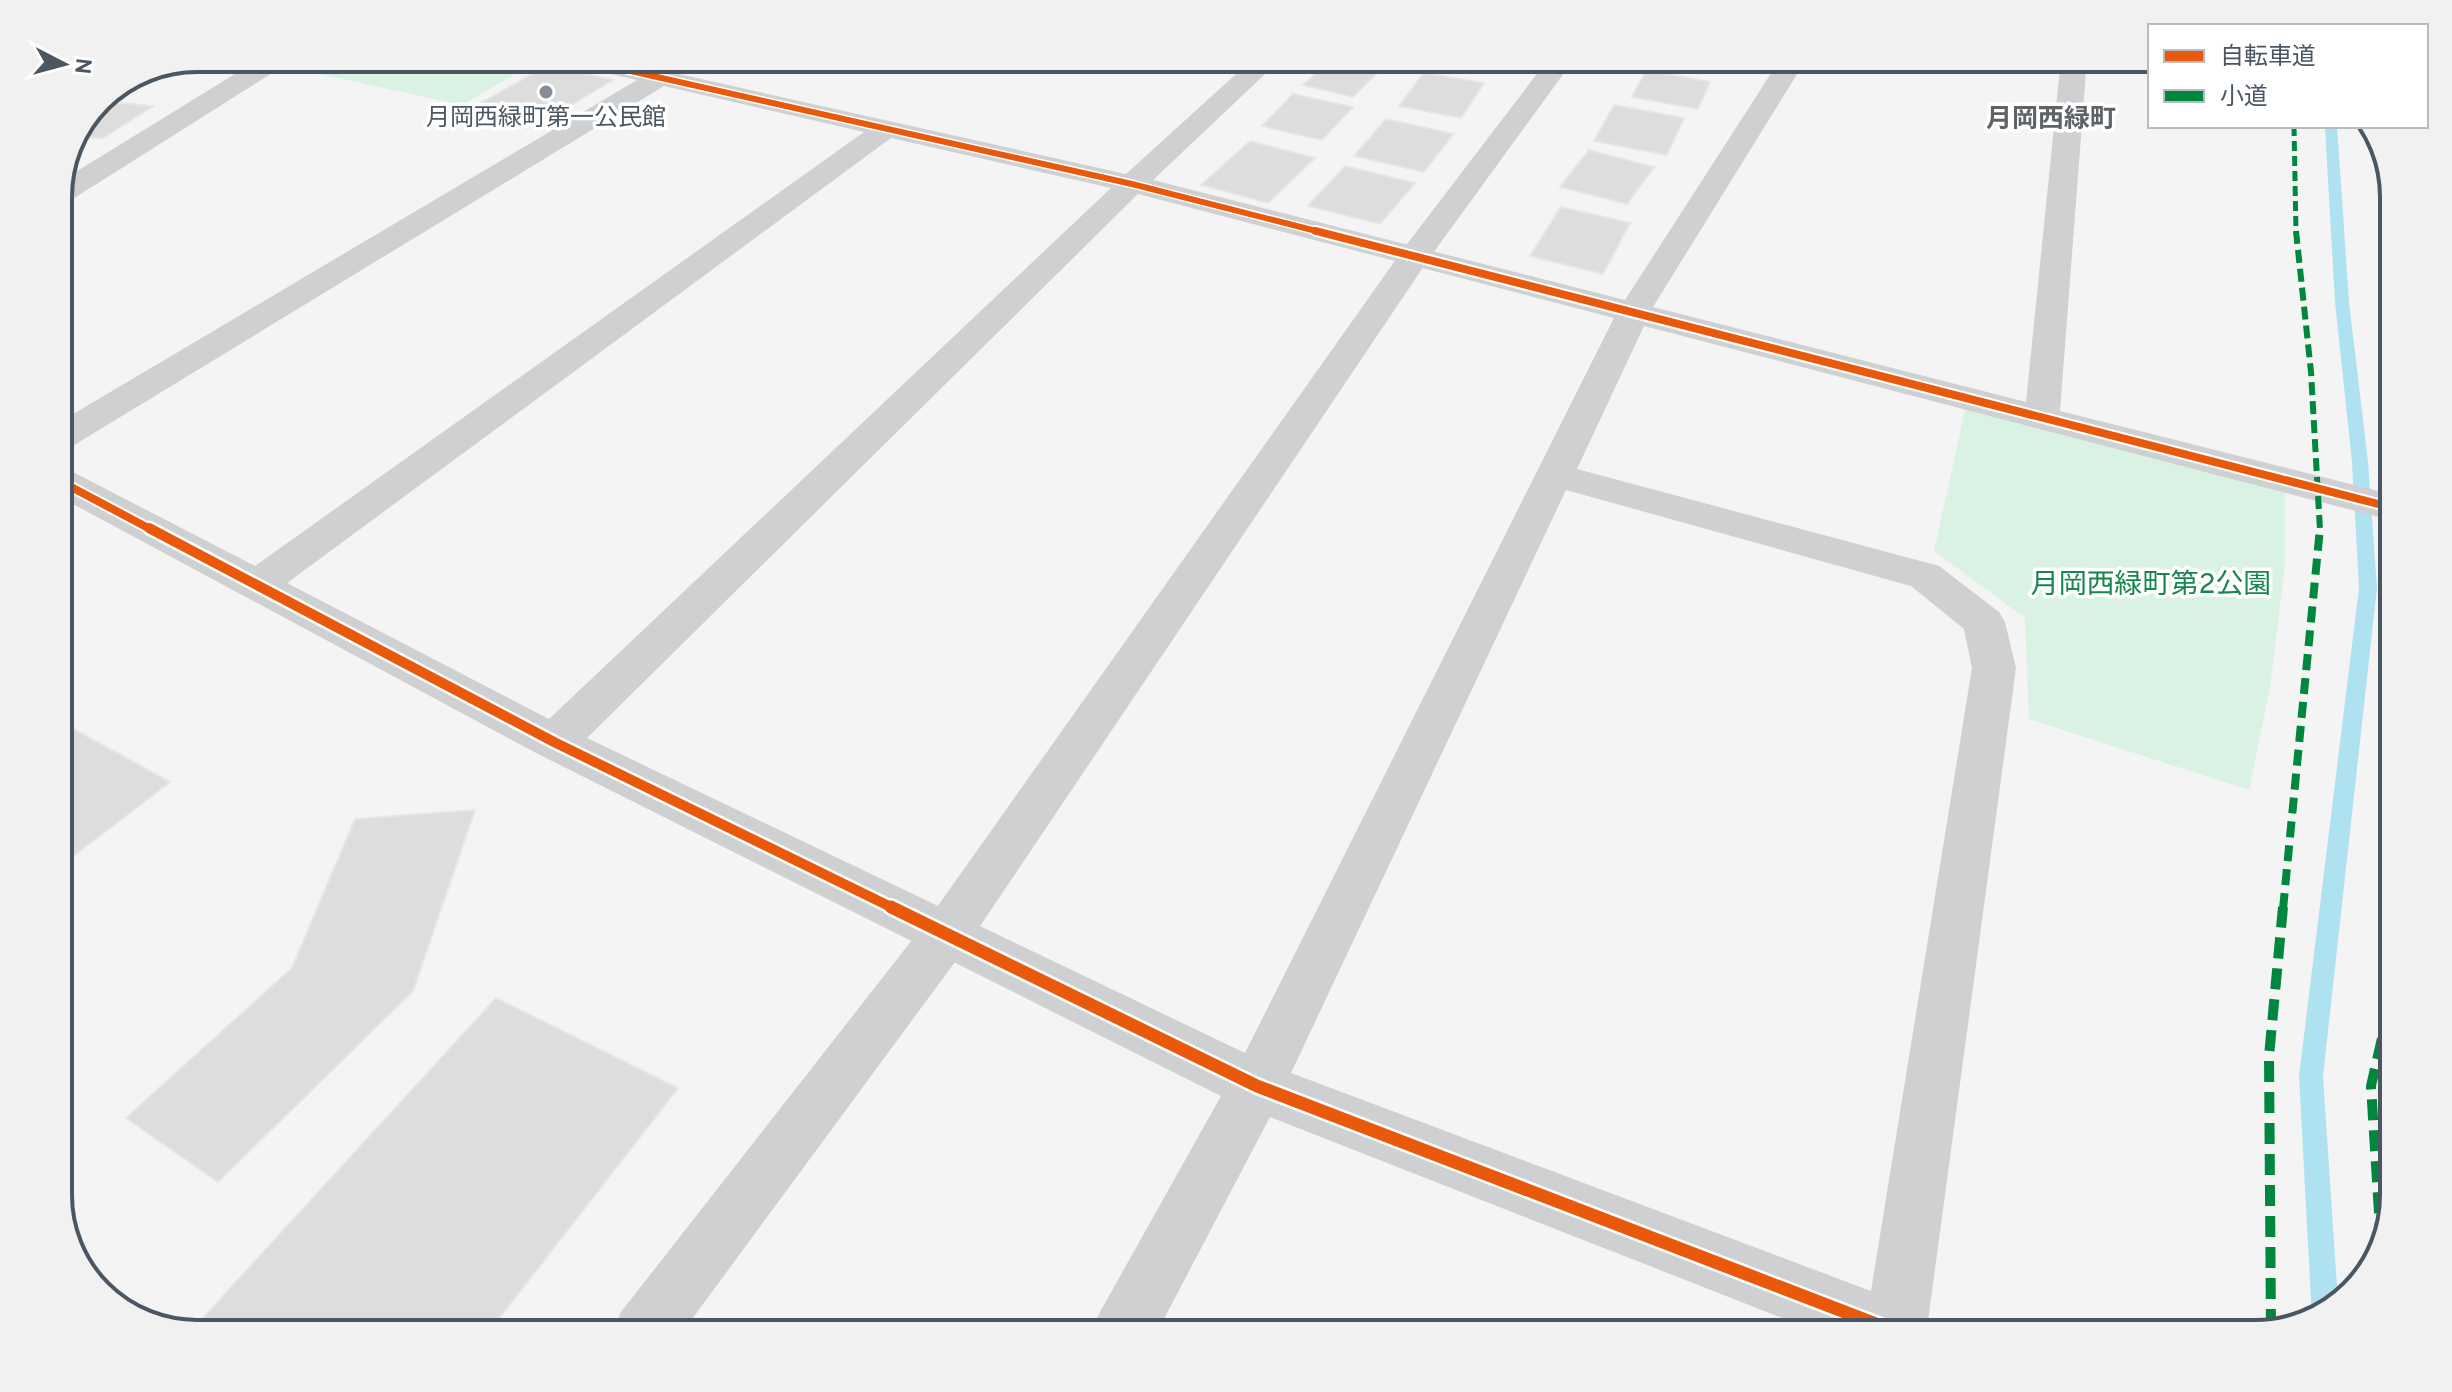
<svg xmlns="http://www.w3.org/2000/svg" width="2452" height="1392" font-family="Overpass,'Noto Sans JP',sans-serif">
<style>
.green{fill:#d9f2e3}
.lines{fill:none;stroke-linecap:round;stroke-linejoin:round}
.stream{fill:#aee2f0;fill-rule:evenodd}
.building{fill:#ddddde;stroke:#e5e6e7;stroke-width:2}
.minor{fill:#ced0d2;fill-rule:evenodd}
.tertiary{fill:#ced0d2;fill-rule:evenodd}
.quiet-far3{stroke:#00873e;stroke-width:5;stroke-dasharray:10 5;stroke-linecap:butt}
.quiet-far2{stroke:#00873e;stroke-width:6;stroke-dasharray:13 6;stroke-linecap:butt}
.quiet-far1{stroke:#00873e;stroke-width:8;stroke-dasharray:16 8;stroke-linecap:butt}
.quiet{stroke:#00873e;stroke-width:10;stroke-dasharray:21 10;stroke-linecap:butt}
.cycleway-far3-casing{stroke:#fff;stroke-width:9}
.cycleway-far2-casing{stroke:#fff;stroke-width:12}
.cycleway-far1-casing{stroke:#fff;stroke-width:15}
.cycleway-casing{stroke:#fff;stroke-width:18}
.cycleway-far3{stroke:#e8590c;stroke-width:6}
.cycleway-far2{stroke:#e8590c;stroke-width:8}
.cycleway-far1{stroke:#e8590c;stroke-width:10}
.cycleway{stroke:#e8590c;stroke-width:13}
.poi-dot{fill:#868d94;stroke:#fff;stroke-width:3}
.labels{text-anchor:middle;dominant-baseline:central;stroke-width:7;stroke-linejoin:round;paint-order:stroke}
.far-poi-label{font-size:24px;fill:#4a5661;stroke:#fff}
.far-neighbourhood-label{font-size:26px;font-weight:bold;fill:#5f6368;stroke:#fff}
.park-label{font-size:28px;fill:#17864f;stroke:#fff}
.rim{fill:none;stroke:#4a5661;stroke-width:4}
</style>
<rect width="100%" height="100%" fill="#f4f4f4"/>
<g class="green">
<polygon points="295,58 539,58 541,59 462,105 283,66"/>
<polygon points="1967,401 2285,487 2285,564 2270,688 2249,790 2029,719 2025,618 1934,551"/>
</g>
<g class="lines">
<polygon class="stream" points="2325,126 2337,126 2349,302 2368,462 2377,588 2323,1076 2338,1302 2325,1315 2312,1319 2299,1076 2359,588 2352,462 2335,302"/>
</g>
<g class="building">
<polygon points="1333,58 1357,58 1386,64 1353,97 1303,85"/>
<polygon points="1427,58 1488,58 1480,70 1425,61"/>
<polygon points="1680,58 1720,58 1715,65"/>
<polygon points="548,65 613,80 544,121 477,105"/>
<polygon points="1646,70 1710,82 1698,109 1632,97"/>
<polygon points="1424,73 1484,83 1461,118 1399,106"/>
<polygon points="1293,94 1353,107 1322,140 1262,126"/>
<polygon points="98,101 153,106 103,138 82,137"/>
<polygon points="1614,105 1684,118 1667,155 1594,141"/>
<polygon points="1386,119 1453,134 1424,172 1354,156"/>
<polygon points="1250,141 1315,158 1268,203 1201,185"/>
<polygon points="1589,150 1654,167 1627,204 1560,187"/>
<polygon points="1345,166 1415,183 1380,224 1308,206"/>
<polygon points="1561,207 1630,223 1603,274 1530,256"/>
<polygon points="61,722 170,782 58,868 58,724"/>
<polygon points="475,810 413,991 218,1182 126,1118 292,968 355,819"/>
<polygon points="496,998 678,1088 487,1334 190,1332"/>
</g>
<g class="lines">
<g class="minor">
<polygon points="261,58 292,58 288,63 68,202 58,205 61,181"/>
<path d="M560 58H607L1126 174 1236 74 1188 63 1184 58 1250 61 1254 58H1282L1153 180 1625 300 1781 58H1807L1653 307 2026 402 2061 58H2087L2060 411 2394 495V521L1644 326 1577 469 1939 566 1999 612 2005 622 2016 668 1928 1321 1933 1334H1823L1270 1117 1156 1334H1091L1100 1312 1221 1096 538 754 58 496V468L71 471 255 566 864 132 664 86 71 447 58 450V423L637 80 564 63ZM891 138 1111 188 549 719 287 583ZM1138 194 1614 318 1245 1053 587 738ZM1566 490 1911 586 1964 629 1972 668 1871 1291 1291 1073Z"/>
</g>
<polygon class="tertiary" points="1549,58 1575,58 1428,260 966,947 681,1334 612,1334 621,1312 930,917 1404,248"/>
<g class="quiet-far3">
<polyline points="2294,126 2296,233"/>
<polyline points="2380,143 2389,233"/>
</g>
<g class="quiet-far2">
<polyline points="2296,231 2311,372 2320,530"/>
<polyline points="2389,231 2394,280"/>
</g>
<polyline class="quiet-far1" points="2283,909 2320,528"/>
<g class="quiet">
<polyline points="2381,1244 2371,1086 2394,986"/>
<polyline points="2271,1330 2269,1056 2283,907"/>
</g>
<defs>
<polyline id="cycleway-far3" points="573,58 1132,184 1324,233"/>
<g id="cycleway-far2">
<polyline points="1316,231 2394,508"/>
<polyline points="58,480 152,530"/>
</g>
<polyline id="cycleway-far1" points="149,528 554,742 895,909"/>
<polyline id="cycleway" points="891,907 1257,1086 1902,1334"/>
</defs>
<use href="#cycleway-far3" class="cycleway-far3-casing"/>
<use href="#cycleway-far2" class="cycleway-far2-casing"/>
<use href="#cycleway-far1" class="cycleway-far1-casing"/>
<use href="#cycleway" class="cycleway-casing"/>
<use href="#cycleway-far3" class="cycleway-far3"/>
<use href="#cycleway-far2" class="cycleway-far2"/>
<use href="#cycleway-far1" class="cycleway-far1"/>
<use href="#cycleway" class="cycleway"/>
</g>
<circle class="poi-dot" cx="546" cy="92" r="8"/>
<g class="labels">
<g class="far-poi-label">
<text x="546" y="119">月岡西緑町第一公民館</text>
</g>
<g class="far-neighbourhood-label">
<text x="2051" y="120">月岡西緑町</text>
</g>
<g class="park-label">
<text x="2151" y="586">月岡西緑町第2公園</text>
</g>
</g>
<path d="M0 0H2452V1392H0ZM197 72H2255A125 125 0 0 1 2380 197V1195A125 125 0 0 1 2255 1320H197A125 125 0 0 1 72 1195V197A125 125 0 0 1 197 72Z" fill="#f1f1f2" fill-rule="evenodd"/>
<path class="rim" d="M197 72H2255A125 125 0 0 1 2380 197V1195A125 125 0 0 1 2255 1320H197A125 125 0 0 1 72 1195V197A125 125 0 0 1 197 72Z"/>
<rect x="2148" y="24" width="280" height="104" fill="#ffffff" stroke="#b7bbc0" stroke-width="2"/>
<rect x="2164" y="50" width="40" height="12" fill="#e8590c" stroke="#b7bbc0" stroke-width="2"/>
<text x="2220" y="64" font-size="24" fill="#4a5661">自転車道</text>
<rect x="2164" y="90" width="40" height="12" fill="#00873e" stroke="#b7bbc0" stroke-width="2"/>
<text x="2220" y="104" font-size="24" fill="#4a5661">小道</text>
<g transform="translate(64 64) rotate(96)" stroke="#ffffff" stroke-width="6" paint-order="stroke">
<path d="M0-6L14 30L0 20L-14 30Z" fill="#4a5661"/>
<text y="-12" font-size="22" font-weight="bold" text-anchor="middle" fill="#4a5661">N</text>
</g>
</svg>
